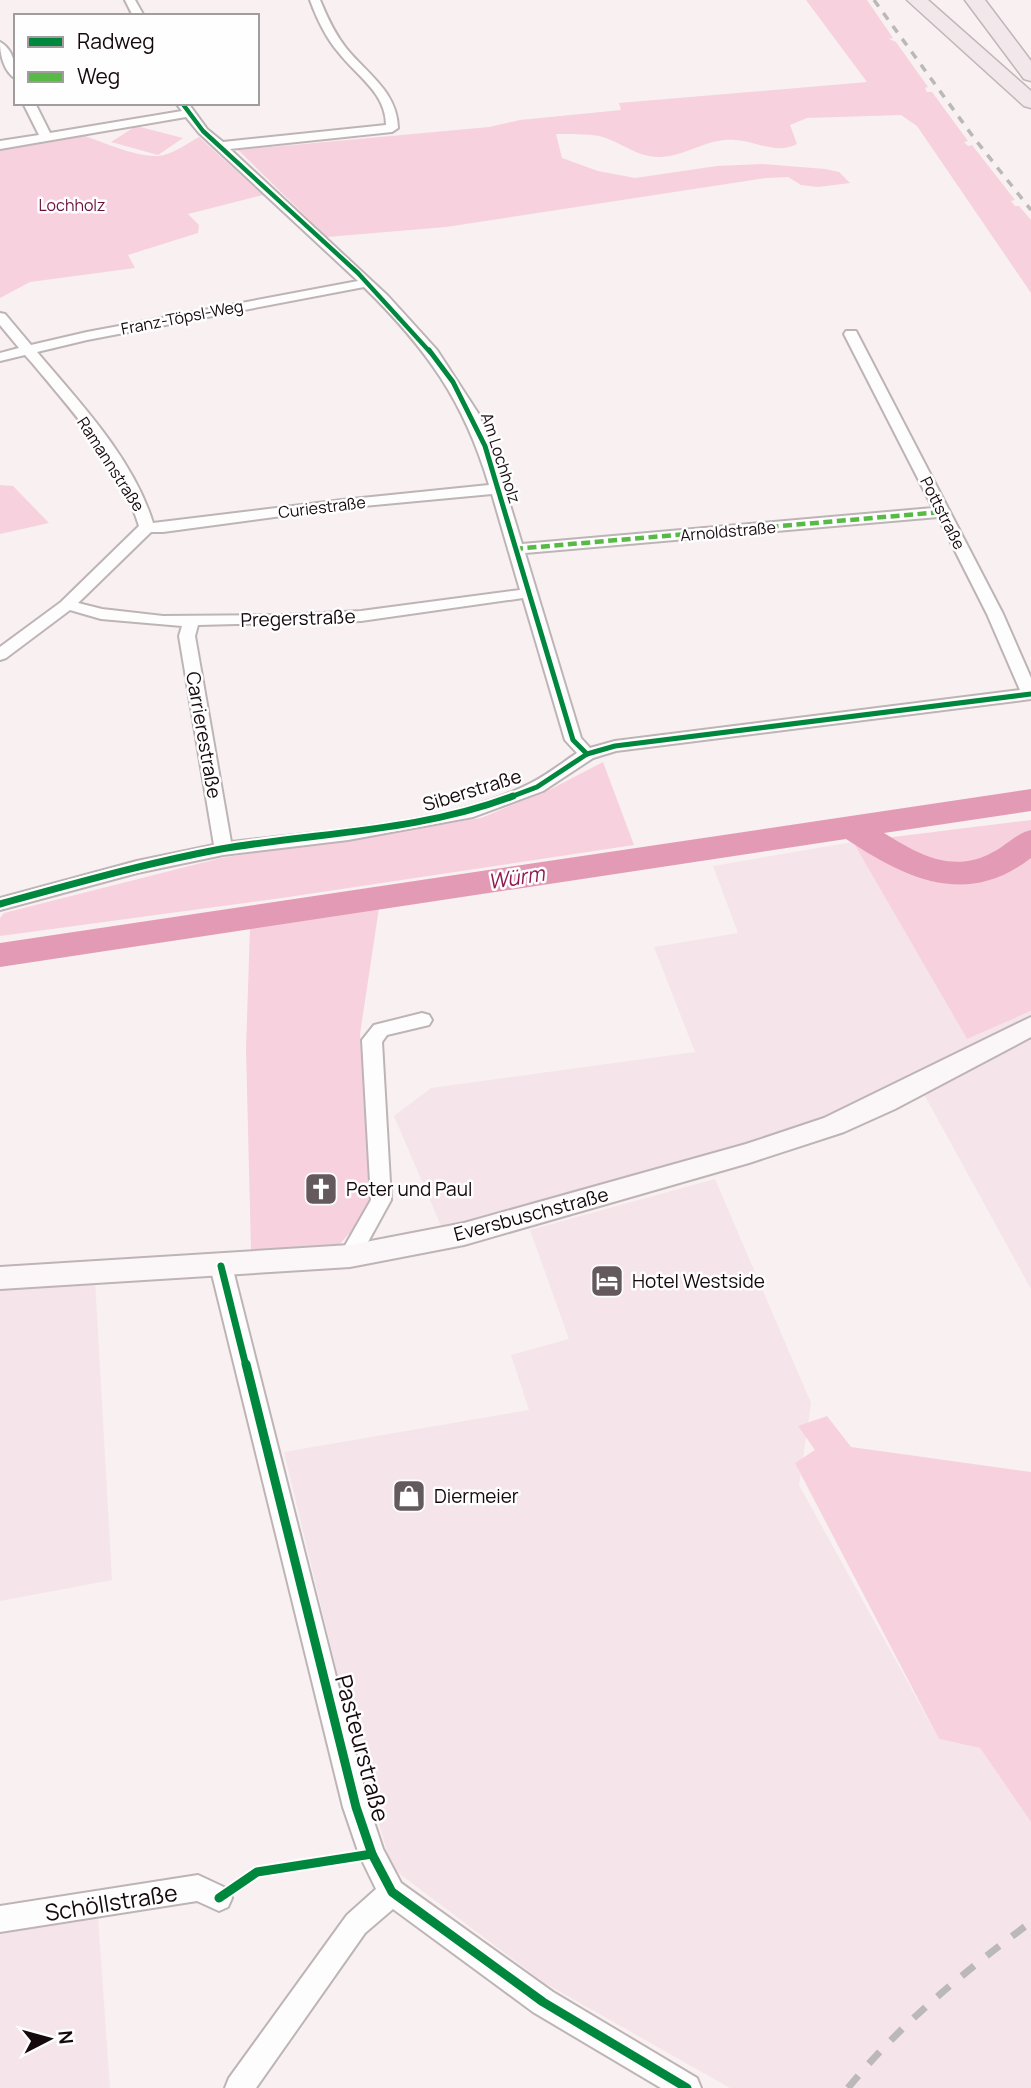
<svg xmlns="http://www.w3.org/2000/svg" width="1031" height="2088" font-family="Manrope,sans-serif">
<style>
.built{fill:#f5e4e9}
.green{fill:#f7d2de}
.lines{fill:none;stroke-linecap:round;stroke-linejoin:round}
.river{fill:#e39bb5;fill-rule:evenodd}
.street-casing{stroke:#beb4b6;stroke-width:4}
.secondary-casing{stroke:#beb4b6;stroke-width:4}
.highway-casing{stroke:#c2b4b8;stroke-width:3}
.street{fill:#fefdfd;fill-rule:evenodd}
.secondary{fill:#fbf7f8;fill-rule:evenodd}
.highway{fill:#f2e8eb;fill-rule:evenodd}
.rail-far1{stroke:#bab8b8;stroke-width:3.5;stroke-dasharray:8 8;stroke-linecap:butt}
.rail{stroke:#bab8b8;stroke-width:7;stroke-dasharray:16 16;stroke-linecap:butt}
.quiet{stroke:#58b947;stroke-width:4.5;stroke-dasharray:9 4.5;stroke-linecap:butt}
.cycleway-far3-casing{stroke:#fefefe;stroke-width:7}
.cycleway-far2-casing{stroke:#fefefe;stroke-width:9}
.cycleway-far1-casing{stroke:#fefefe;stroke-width:11}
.cycleway-casing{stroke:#fefefe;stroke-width:13}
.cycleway-far3{stroke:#00873e;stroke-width:4.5}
.cycleway-far2{stroke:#00873e;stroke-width:5}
.cycleway-far1{stroke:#00873e;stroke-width:7}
.cycleway{stroke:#00873e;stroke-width:9}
.labels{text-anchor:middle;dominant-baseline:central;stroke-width:5;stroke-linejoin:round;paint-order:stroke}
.far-park-label{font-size:16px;fill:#6a113b;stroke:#fefefe}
.far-street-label{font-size:16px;fill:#15090d;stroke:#fefefe}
.street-label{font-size:19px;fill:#15090d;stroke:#fefefe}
.poi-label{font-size:19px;fill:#15090d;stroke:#fefefe;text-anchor:start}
.water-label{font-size:21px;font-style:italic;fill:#901a52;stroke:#fefefe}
.near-street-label{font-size:23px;fill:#15090d;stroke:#fefefe}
</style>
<rect width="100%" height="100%" fill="#f8f0f1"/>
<g class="built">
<polygon points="853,842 967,1039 1031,1011 1031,1289 925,1096 901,1093 885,1102 524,1212 442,1228 394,1116 431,1088 695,1052 654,947 738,933 713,866"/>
<polygon points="715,1179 811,1403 799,1485 939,1739 980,1748 1031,1822 1031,2088 730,2088 543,1982 392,1868 349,1722 284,1452 529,1410 511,1355 569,1339 530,1230"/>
<polygon points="95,1280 112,1580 0,1601 0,1287"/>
<polygon points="98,1918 110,2088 0,2088 0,1931"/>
</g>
<g class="green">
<path d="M806 0H867L893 38 889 39 896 42 928 87 925 88 927 92H932L968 141 964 142 968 146 972 145 1015 200 1011 201 1015 206H1019L1031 220V293L917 126 901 115 807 118 790 125 797 144C775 155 757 141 734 140 707 138 687 156 661 157 637 158 620 141 599 136 586 134 569 134 556 134L562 158 598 171 635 178 717 166 763 164 825 169 839 172 850 183 818 187 801 185 788 177 766 178 446 227 327 237 238 150 489 127 520 120 621 110 619 103 867 82Z"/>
<polygon points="136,126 183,138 158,155 111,142"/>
<path d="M77 133C98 140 143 161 164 155 176 152 188 143 199 137L263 195 188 214 199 225 198 233 128 255 135 268 30 282 0 298V145Z"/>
<polygon points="0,485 13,486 49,523 0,534"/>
<polygon points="603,762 634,845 282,898 0,936 0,918 4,913 221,858 481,818 551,789"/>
<polygon points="1031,820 1031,1011 967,1039 853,842"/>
<polygon points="379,908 360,1034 375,1195 368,1212 340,1244 251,1250 246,1049 250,928"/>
<polygon points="827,1416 851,1447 1031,1472 1031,1822 980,1748 939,1739 795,1463 815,1450 798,1426"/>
</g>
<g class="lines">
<path class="river" d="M1031 789V811L884 833C919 855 954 874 993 852 1007 845 1015 834 1031 830V858C967 908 906 879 846 839L0 967V943Z"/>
<defs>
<g id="street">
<polygon points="125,0 135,0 144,16 133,16"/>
<path d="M310 0H320C327 17 335 34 346 48 367 74 397 91 398 128L392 132 230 149 388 296 437 350 478 413 492 446 522 544 933 508 844 334 846 331H856L1003 614 1031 678V699L616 751 593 758 543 791 473 817 348 840 223 855 137 873 0 910V898L137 861 214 845 179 636 182 626 101 619 70 610 6 658 0 660V647L61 602 139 526C120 464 74 413 33 364L25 355 0 361V353L19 348 0 325V313L5 314 31 345 87 332 358 281 199 133 186 117 0 149V141L39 135 23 103H35L50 133 182 111 176 103H188L207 129 223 142 386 125C386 93 357 76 339 53 326 38 317 19 310 0ZM364 287C427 349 464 401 489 485L342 500 153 523C133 458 80 403 37 352L87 340ZM492 494 520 590 361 611 285 615 163 616 102 609 78 603 151 532H163L342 508ZM938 517 987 614 1020 690 615 741 590 748 581 738 525 553ZM523 598 565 740 577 753C562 763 547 775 531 783 451 825 321 831 231 842L195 636 198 625 361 621Z"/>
<path d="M0 42C13 49 16 66 16 79 4 72 0 55 0 42Z"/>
<polygon points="422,1013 429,1015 432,1020 429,1025 387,1035 382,1042 391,1200 357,1262 350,1264 343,1262 339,1256 371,1200 362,1040 374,1025"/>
<polygon points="221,1258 228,1260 232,1266 369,1807 383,1849 401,1883 553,1992 697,2078 701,2088 661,2088 533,2012 393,1909 365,1933 256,2088 225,2088 229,2078 347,1915 376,1889 359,1854 343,1807 210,1266 214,1260"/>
<polygon points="198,1875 228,1889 232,1898 228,1907 219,1911 197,1901 0,1932 0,1906"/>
</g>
<polygon id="secondary" points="1031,1017 1031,1037 895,1109 844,1132 749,1163 464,1245 350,1267 0,1289 0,1267 350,1245 464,1223 746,1144 824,1118"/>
<g id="highway">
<polygon points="907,0 928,0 1031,91 1031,108 1024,106"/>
<polygon points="965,0 985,0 1031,61 1031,81 1024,79"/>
</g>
</defs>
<use href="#street" class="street-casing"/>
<use href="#secondary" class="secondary-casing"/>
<use href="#highway" class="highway-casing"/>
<use href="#street" class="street"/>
<use href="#secondary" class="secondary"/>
<use href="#highway" class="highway"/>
<polyline class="rail-far1" points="874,0 974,138 1031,210"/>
<path class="rail" d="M848 2088C901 2023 964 1972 1031 1922"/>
<polyline class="quiet" points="514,549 942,512"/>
<defs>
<polyline id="cycleway-far3" points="182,103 203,131 358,273 430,352"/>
<g id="cycleway-far2">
<polyline points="429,350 453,382 485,446 573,740 587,754"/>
<polyline points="508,798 537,787 587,754 615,746 1031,694"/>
</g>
<g id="cycleway-far1">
<path d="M0 904C73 884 146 863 221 849 319 832 418 832 513 796"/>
<polyline points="221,1266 246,1366"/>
</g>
<g id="cycleway">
<polyline points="246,1364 356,1807 372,1854 392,1892 543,2002 687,2088"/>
<polyline points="219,1898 257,1872 372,1854"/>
</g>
</defs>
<use href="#cycleway-far3" class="cycleway-far3-casing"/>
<use href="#cycleway-far2" class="cycleway-far2-casing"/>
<use href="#cycleway-far1" class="cycleway-far1-casing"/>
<use href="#cycleway" class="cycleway-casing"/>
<use href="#cycleway-far3" class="cycleway-far3"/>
<use href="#cycleway-far2" class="cycleway-far2"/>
<use href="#cycleway-far1" class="cycleway-far1"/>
<use href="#cycleway" class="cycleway"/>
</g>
<defs>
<symbol id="church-square" viewBox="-11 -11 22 22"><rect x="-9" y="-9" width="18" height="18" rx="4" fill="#645a5d" stroke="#fefefe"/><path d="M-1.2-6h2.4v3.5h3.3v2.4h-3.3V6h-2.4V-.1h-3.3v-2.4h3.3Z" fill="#fff"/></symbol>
<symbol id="hotel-square" viewBox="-11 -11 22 22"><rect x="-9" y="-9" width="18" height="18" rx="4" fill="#645a5d" stroke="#fefefe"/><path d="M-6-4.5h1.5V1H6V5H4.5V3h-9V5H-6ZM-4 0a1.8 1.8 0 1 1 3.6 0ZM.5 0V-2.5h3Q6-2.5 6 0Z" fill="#fff"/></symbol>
<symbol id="shop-square" viewBox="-11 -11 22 22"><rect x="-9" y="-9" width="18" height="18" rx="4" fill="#645a5d" stroke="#fefefe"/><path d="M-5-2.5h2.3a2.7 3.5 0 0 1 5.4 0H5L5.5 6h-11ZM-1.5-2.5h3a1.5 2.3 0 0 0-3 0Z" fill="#fff"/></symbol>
</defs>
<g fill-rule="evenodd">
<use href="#church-square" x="302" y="1170" width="38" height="38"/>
<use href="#hotel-square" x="588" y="1262" width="38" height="38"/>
<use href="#shop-square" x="390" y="1477" width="38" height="38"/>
</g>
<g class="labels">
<g class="far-park-label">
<text x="72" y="205">Lochholz</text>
</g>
<g class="far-street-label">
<text transform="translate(182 317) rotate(-11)">Franz-Töpsl-Weg</text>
<text transform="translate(501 458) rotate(72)">Am Lochholz</text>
<text transform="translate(111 464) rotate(57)">Ramannstraße</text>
<text transform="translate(322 507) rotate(-7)">Curiestraße</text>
<text transform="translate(943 513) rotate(63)">Pottstraße</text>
<text transform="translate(728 531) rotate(-5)">Arnoldstraße</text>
</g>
<g class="street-label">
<text transform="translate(298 618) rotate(-2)">Pregerstraße</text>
<text transform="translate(204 735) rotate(80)">Carrierestraße</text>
<text transform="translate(472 790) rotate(-17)">Siberstraße</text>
<text transform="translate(531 1214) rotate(-15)">Eversbuschstraße</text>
</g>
<g class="poi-label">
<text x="346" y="1189">Peter und Paul</text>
<text x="632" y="1281">Hotel Westside</text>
<text x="434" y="1496">Diermeier</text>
</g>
<g class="water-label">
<text transform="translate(516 877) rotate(-9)">Würm</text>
</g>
<g class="near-street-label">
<text transform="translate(363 1748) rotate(75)">Pasteurstraße</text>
<text transform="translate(111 1902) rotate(-9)">Schöllstraße</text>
</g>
</g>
<rect x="14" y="14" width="245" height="91" fill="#fefefe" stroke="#a19c9e" stroke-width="2"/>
<rect x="28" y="37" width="35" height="10" fill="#00873e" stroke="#a19c9e" stroke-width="2"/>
<text x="77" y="49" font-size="21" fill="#15090d">Radweg</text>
<rect x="28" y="72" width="35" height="10" fill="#58b947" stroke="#a19c9e" stroke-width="2"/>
<text x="77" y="84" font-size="21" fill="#15090d">Weg</text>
<g transform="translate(49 2039) rotate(84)" stroke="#fefefe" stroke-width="5" paint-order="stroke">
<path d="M0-5L12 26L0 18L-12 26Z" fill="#15090d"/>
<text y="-10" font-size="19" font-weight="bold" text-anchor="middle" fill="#15090d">N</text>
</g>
</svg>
